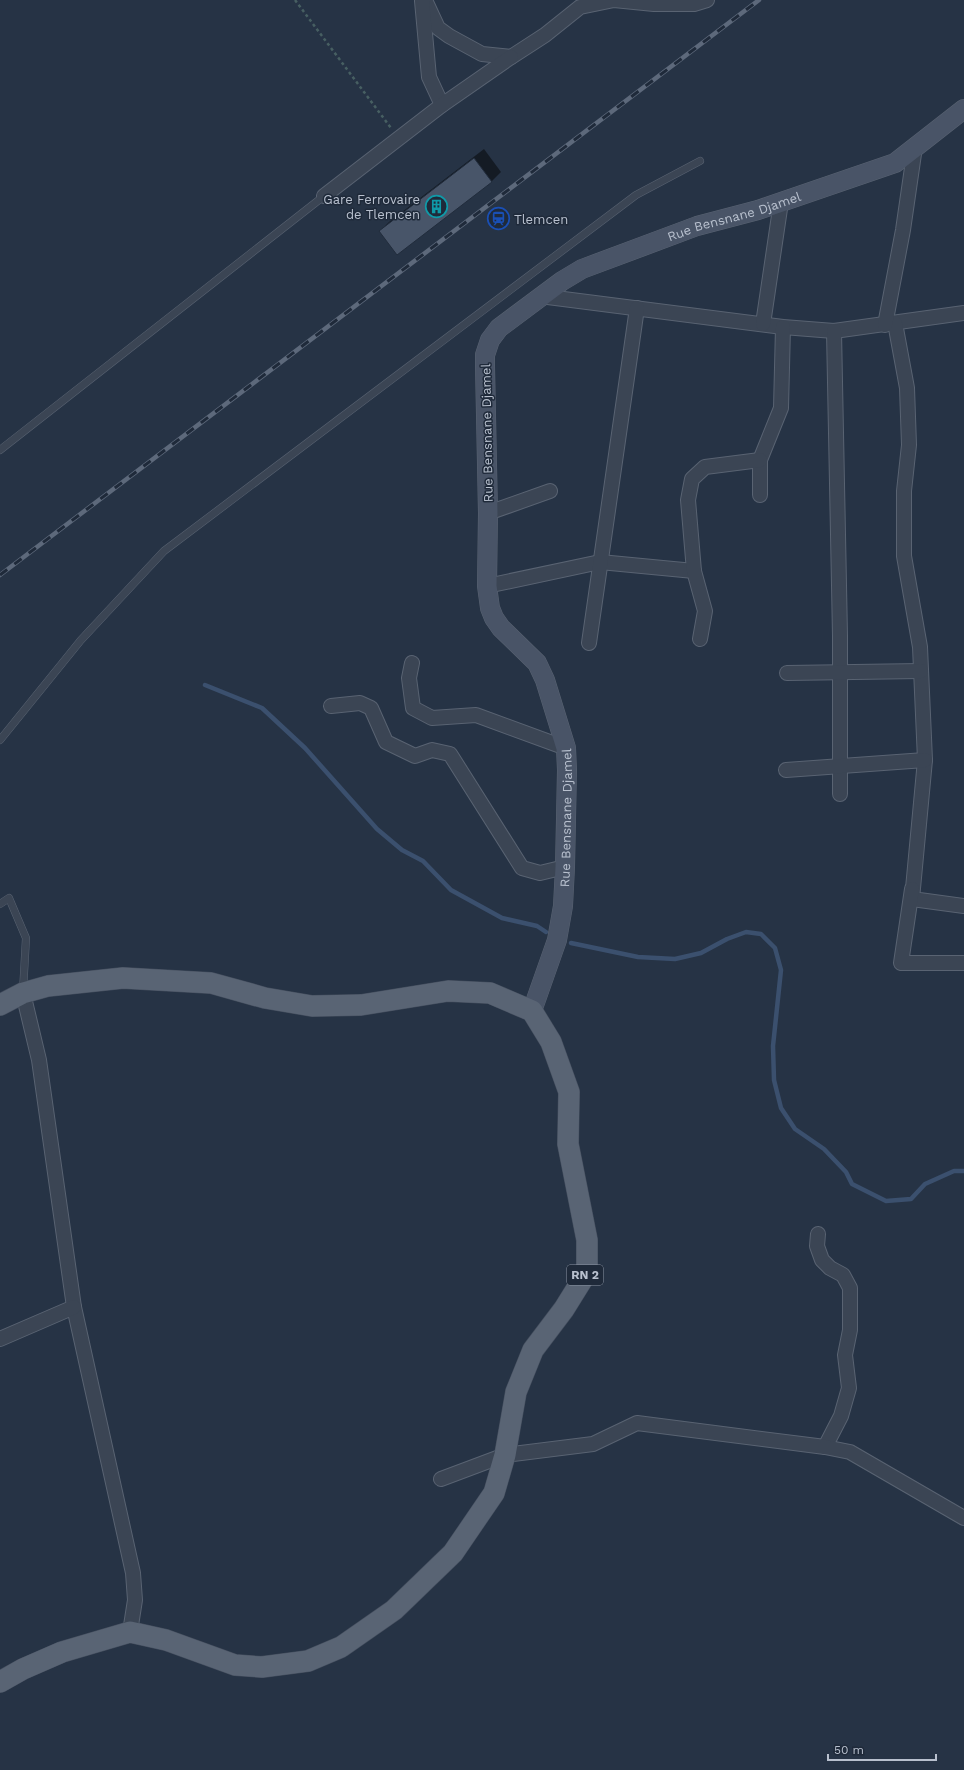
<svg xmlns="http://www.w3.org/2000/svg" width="964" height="1770" font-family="'Work Sans',sans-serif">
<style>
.shadow{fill:#0007}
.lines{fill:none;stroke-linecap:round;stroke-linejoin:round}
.stream{stroke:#3b506e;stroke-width:4.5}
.building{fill:#485569;stroke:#212c3c}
.lane-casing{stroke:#596372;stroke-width:8}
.street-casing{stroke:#596372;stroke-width:16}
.secondary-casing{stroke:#596372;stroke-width:20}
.primary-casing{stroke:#444e5e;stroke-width:22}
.path{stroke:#475f62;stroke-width:2.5;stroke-dasharray:3 3;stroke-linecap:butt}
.lane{stroke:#3b4554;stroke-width:7}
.street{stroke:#3b4554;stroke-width:14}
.secondary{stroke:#495467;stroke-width:19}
.primary{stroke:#596474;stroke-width:21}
.rail-casing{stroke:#5d697b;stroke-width:4.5}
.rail{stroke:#1f2a3a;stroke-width:3;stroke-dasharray:9;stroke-linecap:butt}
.labels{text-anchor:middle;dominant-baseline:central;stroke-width:3;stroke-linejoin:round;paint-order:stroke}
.shield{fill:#1f2a3a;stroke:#8a93a2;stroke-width:1}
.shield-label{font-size:12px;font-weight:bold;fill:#b8c0ce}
.poi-label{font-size:13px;fill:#b8c0ce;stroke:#1f2a3a;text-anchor:end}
.street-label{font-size:13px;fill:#b8c0ce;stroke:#1f2a3a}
</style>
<rect width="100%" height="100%" fill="#263345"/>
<polygon class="shadow" points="484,149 501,172 492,181 397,253 380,231 389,222"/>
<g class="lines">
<g class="stream">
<polyline points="205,685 262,708 305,748 377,829 402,850 423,861 451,890 502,918 537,926 546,932"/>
<polyline points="571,943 638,957 675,959 701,953 727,939 746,932 761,934 775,948 781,970 773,1046 774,1080 781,1108 795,1129 824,1149 846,1172 852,1184 886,1201 911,1199 925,1184 954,1171 964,1171"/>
</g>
</g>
<polygon class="building" points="474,158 492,182 397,255 379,231"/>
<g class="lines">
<defs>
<g id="lane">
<polyline points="0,450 324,196"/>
<polyline points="0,740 81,640 164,551 636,195 700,161"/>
<polyline points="0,904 9,898 26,938 23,991"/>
</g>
<g id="street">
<polyline points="425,0 438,28 449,36 482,54 511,57 545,35 580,7 614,0 654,4 694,4 707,0"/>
<polyline points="422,1 429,77 442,105"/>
<polyline points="324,196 442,105 511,57"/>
<polyline points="540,296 783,327 834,331 964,313"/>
<polyline points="895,323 907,388 909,445 904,491 904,556 920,647 925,760 912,899 964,906"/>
<polyline points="763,324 781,202"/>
<polyline points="885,325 903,230 915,147"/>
<polyline points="834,331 840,636 840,794"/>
<polyline points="760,495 760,460 781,408 783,327"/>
<polyline points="488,513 550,491"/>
<polyline points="487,586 600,562 694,571"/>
<polyline points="700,639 705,611 694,571 688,500 692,479 705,467 760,460"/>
<polyline points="589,643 637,308"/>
<polyline points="412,663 409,678 413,708 432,718 476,715 566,748"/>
<polyline points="787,673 921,671"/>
<polyline points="331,706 360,703 371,708 386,742 415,756 432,750 450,754 522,868 540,873 565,867"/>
<polyline points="786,770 925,760"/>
<polyline points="912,889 901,963 964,963"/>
<polyline points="23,993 39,1060 74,1307 133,1573 135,1600 130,1632"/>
<polyline points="818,1234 817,1246 822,1260 830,1268 843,1275 850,1288 850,1330 845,1355 849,1388 841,1416 825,1447"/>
<polyline points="0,1339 74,1307"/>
<polyline points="441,1479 505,1455 593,1444 637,1423 825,1447 850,1452 964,1518"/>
</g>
<g id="secondary">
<path id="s1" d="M532 1011 557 940 563 906 565 867 567 770 566 748 545 680 537 663 501 628 494 618 490 608 487 586 488 513 485 366V355L490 340 499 328 562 281 582 269 697 226 758 210 895 163 964 109"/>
</g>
<polyline id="primary" points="0,1005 23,993 48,986 123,978 211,983 265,998 312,1006 361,1005 448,991 490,993 532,1011 551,1042 569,1092 568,1144 587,1240 587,1272 564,1309 533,1350 516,1392 505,1455 494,1493 453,1553 394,1610 341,1647 308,1661 262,1667 235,1665 166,1640 130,1632 62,1652 23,1669 0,1682"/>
</defs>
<use href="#lane" class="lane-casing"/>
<use href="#street" class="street-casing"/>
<use href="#secondary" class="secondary-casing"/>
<use href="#primary" class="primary-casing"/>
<polyline class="path" points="295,0 391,128"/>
<use href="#lane" class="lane"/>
<use href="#street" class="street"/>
<use href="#secondary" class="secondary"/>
<use href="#primary" class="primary"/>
<defs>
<polyline id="rail" points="0,575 759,0"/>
</defs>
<use href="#rail" class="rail-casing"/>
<use href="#rail" class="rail"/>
</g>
<defs>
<symbol id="building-ring" viewBox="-11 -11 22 22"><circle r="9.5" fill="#1f2a3a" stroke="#0f9aa8" stroke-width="1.5"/><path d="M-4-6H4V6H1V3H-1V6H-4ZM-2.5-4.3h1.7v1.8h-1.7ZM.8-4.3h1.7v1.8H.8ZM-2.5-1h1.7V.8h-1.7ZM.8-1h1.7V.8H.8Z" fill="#0f9aa8"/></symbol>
<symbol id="station-ring" viewBox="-11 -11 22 22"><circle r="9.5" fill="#1f2a3a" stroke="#1a4fb4" stroke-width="1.5"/><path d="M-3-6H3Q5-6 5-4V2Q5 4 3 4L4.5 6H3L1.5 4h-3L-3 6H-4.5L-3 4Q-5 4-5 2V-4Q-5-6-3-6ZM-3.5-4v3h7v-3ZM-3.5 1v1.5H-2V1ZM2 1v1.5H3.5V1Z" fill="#1a4fb4"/></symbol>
</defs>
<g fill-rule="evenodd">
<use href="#building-ring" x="424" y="194" width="25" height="25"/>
<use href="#station-ring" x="486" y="206" width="25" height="25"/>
</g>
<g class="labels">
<rect class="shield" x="567" y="1265" width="36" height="20" rx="3"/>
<g class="shield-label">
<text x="585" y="1275">RN 2</text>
</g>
<g class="poi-label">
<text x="420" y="199">Gare Ferrovaire<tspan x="420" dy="15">de Tlemcen</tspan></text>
<text x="514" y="219" text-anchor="start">Tlemcen</text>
</g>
<g class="street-label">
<text stroke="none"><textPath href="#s1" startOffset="978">Rue Bensnane Djamel</textPath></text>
<text transform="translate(487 433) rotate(-91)">Rue Bensnane Djamel</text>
<text stroke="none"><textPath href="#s1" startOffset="198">Rue Bensnane Djamel</textPath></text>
</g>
</g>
<path d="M828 1754v6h108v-6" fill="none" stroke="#b8c0ce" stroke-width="2"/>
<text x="834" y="1754" font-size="12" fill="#b8c0ce" stroke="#1f2a3a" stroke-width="3" paint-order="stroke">50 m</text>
</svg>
